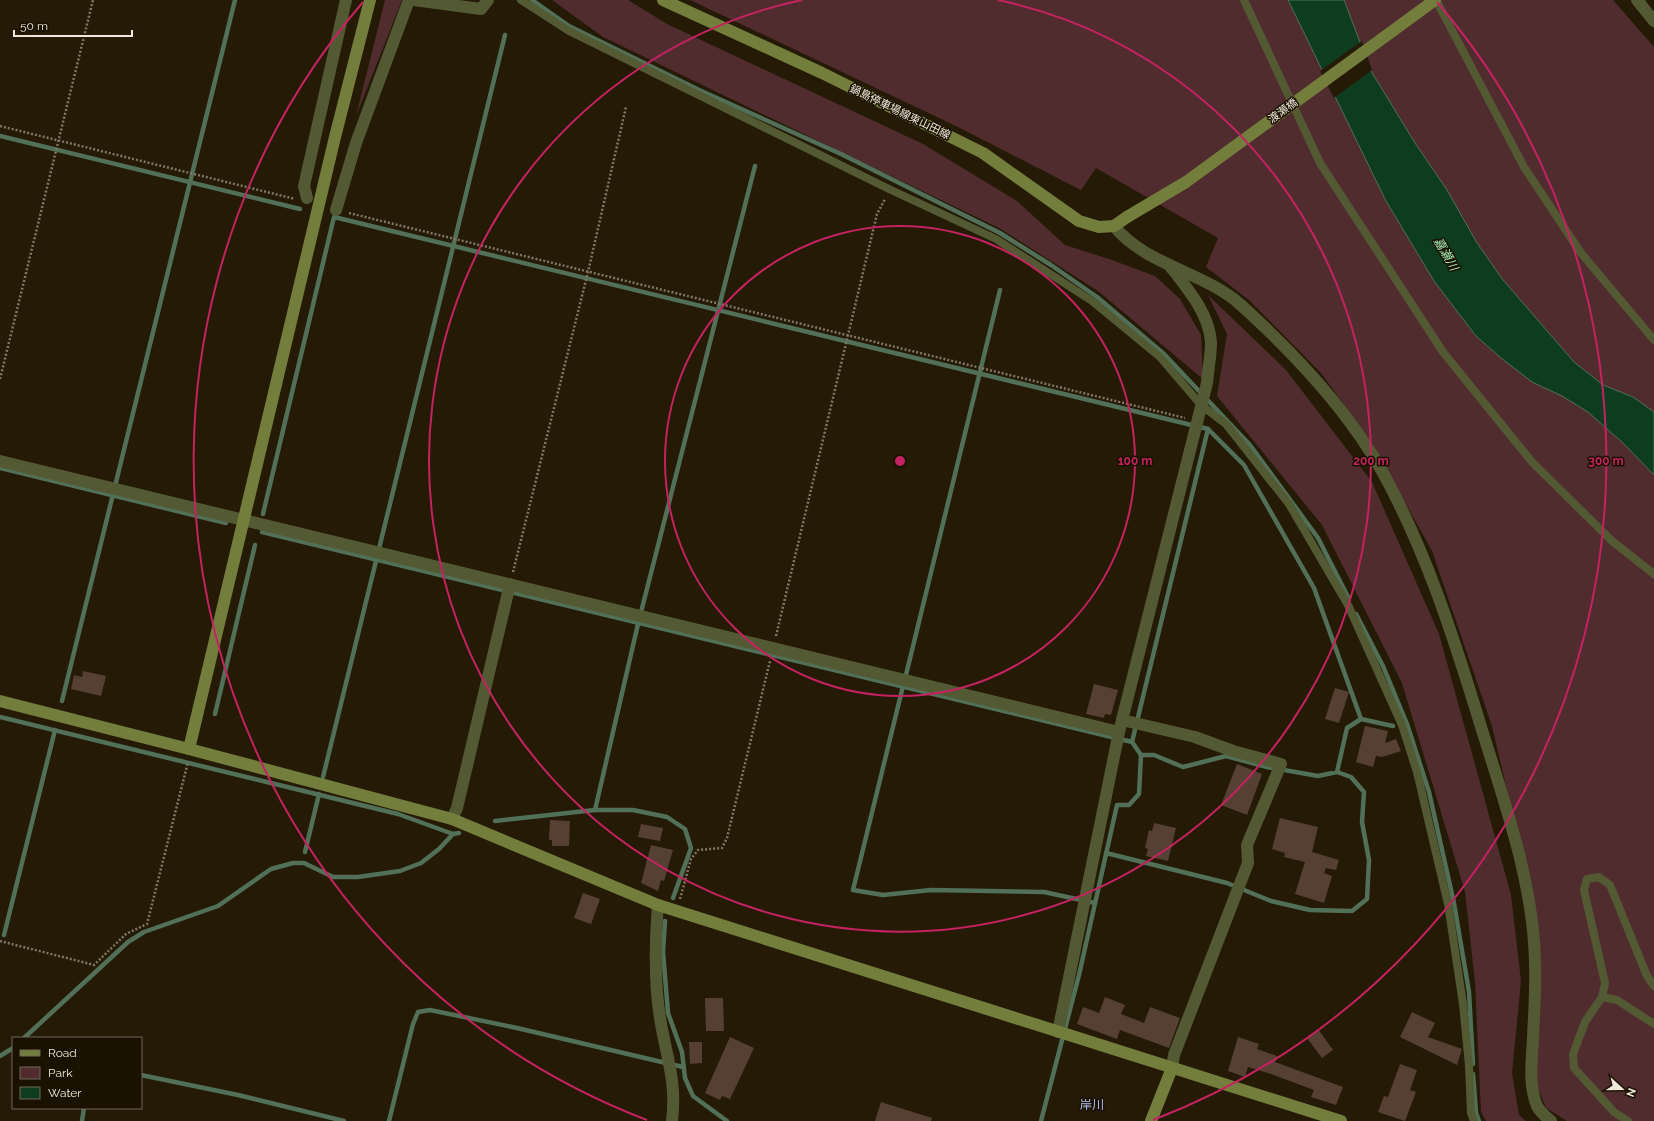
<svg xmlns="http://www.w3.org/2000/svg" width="1654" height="1121" font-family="Raleway,'Noto Sans JP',sans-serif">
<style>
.green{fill:#512c2f}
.water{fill:#0d3c1e;stroke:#517057}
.pier{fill:#241a06}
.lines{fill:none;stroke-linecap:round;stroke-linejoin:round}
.stream{stroke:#517057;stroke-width:4.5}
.building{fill:#564034}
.path{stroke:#807767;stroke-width:2.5;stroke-dasharray:2 2;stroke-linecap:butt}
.lane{stroke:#535a33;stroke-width:8}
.street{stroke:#535a33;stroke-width:12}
.secondary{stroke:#737e3d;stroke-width:12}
.secondary-bridge{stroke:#737e3d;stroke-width:12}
.ring{fill:none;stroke:#c42261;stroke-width:2}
.labels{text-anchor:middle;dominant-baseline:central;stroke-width:3;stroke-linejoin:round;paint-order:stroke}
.street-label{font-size:11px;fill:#efe8db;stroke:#1a1100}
.water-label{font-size:12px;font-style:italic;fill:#a5ecb6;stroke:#1a1100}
.neighbourhood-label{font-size:12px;fill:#b1c1f8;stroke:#1a1100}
.centre{fill:#c42261;stroke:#1a1100;stroke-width:2}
.ring-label{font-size:12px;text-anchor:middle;font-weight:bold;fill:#c42261;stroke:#1a1100;stroke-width:3;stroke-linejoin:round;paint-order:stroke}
</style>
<rect width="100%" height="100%" fill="#241a06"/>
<g class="green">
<polygon points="385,0 402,0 356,116"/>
<polygon points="552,0 628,0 667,24 923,144 1017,201 1065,245 1109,259 1155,276 1180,299 1201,335 1203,379 1098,291 999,228 603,37"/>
<polygon points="690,0 1613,0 1654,47 1654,1121 1567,1121 1546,1108 1537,1086 1533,902 1492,726 1432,551 1372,443 1321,373 1249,300 1206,267 1218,238 1096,168 1081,190 956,126"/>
<polygon points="1208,295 1286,370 1372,482 1439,634 1511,895 1521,981 1512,1073 1519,1115 1526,1121 1486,1121 1481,1112 1475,982 1465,892 1402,683 1322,525 1217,396 1227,334"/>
</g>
<polygon class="water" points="1288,0 1344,0 1371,71 1415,143 1447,190 1477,243 1503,280 1574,362 1603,385 1633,397 1654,412 1654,475 1623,443 1588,412 1562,396 1532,382 1501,358 1476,336 1434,281 1386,201"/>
<polygon class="pier" points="1362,41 1372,70 1334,98 1320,71"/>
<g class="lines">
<g class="stream">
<polyline points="532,0 569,26 699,90 841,154 1000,233 1051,265 1097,297 1164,354 1250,445 1318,538 1348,597"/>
<polyline points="0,136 300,209"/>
<polyline points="1208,429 1244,465 1314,588 1361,719"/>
<polyline points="0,468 226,523"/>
<polyline points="263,514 334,217 1208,429 1132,742"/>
<polyline points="262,532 1132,742 1141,755 1154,755 1183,767 1226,756 1267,767 1318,776 1337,772 1347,728 1361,719 1393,726"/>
<polyline points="1356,614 1383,666 1407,724 1429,792 1454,903 1469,992 1473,1064"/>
<polyline points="905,679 1000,290"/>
<polyline points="903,686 853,890 883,895 931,890 1044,892 1095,903"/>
<polyline points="62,701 235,0"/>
<polyline points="215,714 255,545"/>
<polyline points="0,717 398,814 453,834"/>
<polyline points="323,777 505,35"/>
<polyline points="595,810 638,624 755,166"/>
<polyline points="495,821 595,810 633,810 667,817 685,829 691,848 673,898"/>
<polyline points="305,852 319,794"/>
<polyline points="1106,853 1227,883 1271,901 1310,910 1352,911 1367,899 1369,860 1362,822 1364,792 1351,777 1337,772"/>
<polyline points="665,921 663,952 668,1013 682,1052 685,1078 693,1096 727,1121"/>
<polyline points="4,935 55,730"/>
<polyline points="24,1038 128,942 144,932 218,906 271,869 293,863 304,863 333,877 358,877 400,871 421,863 439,849 453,834 459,833"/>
<polyline points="0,1056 13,1048"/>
<polyline points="1473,1074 1476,1113 1479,1121"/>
<polyline points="141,1075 238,1095 344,1121"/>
<polyline points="82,1121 84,1108"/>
<polyline points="389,1121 413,1024 418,1012 430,1010 517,1028 683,1067"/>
<polyline points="1041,1121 1079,975 1117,805 1129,805 1139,794 1141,755"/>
</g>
</g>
<g class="building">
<polygon points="83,671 106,676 101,696 71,689 74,675 82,677"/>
<polygon points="1094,684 1118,690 1111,715 1105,714 1104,718 1086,714"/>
<polygon points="1335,688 1349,692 1339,723 1325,719"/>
<polygon points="1365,726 1388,731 1385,743 1396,739 1401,751 1382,757 1376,756 1373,767 1356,762"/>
<polygon points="1237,764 1262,774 1247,815 1221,805"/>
<polygon points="1280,818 1318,827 1312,852 1339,860 1336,870 1326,868 1324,873 1332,876 1324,903 1295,894 1305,862 1284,857 1285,853 1272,849"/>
<polygon points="550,820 570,821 569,846 552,846 552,840 549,840"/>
<polygon points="1154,823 1176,828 1168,861 1146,856 1148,849 1145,848 1149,830 1152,831"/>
<polygon points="641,824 663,828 660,841 638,837"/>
<polygon points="651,845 673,850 664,881 661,880 658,891 641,883"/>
<polygon points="583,893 600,899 591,924 574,918"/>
<polygon points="1105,997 1125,1005 1121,1014 1144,1023 1150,1007 1180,1018 1169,1048 1120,1030 1117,1039 1077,1024 1083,1007 1099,1013"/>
<polygon points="705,998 723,998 724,1031 706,1031"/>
<polygon points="1412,1012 1435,1023 1428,1037 1462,1049 1457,1065 1400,1037"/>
<polygon points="1318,1029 1333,1050 1322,1058 1307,1038"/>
<polygon points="730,1037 754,1048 730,1099 722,1096 720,1100 705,1093"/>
<polygon points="1238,1037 1259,1044 1257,1049 1277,1056 1275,1062 1343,1087 1336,1105 1311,1097 1314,1090 1271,1074 1248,1067 1245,1077 1228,1071"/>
<polygon points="689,1042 702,1042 702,1063 690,1064"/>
<polygon points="1400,1064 1417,1070 1410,1090 1416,1092 1405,1121 1378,1112 1384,1096 1388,1097"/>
<polygon points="881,1102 932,1118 931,1121 875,1121"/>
</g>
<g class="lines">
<g class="path">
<polyline points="0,126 295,199"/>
<polyline points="349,213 1185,418"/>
<polyline points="0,379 93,0"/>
<polyline points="513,572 588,272 626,107"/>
<polyline points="776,636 877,214 885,199"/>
<polyline points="680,899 691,859 698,850 722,848 727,838 770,661"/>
<polyline points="0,941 94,965 126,934 147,924 188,762"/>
</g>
<g class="lane">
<polyline points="521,0 569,31 889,189 996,239 1092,301 1160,357 1201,405 1226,424 1289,504 1348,605 1402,725 1417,772 1448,904 1463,1004 1469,1065 1471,1113 1474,1121"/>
<polyline points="1244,0 1320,163 1443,352 1532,462 1612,541 1654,574"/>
<polyline points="1436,0 1524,167 1581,253 1654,340"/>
<polyline points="1602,997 1617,1000 1654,1024"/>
<polyline points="1628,1121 1614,1112 1574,1068 1573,1054 1585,1022 1602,997 1605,983 1584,890 1587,879 1599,877 1610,885 1647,976 1654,986"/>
</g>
<g class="street">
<polyline points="414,0 481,9 488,0"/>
<polyline points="1637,0 1654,21"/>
<polyline points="307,198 304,186 346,0"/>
<polyline points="336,210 356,143 409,0"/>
<path d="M1114 226C1145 265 1205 272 1242 306 1295 354 1347 409 1382 471 1425 549 1452 632 1478 717 1502 796 1534 881 1535 964 1536 988 1534 1013 1533 1038 1532 1060 1528 1084 1537 1106 1540 1112 1546 1117 1551 1121"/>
<path d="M0 461C372 553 746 641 1119 732"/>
<polyline points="1122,720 1195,737 1233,751 1281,764 1247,845 1248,863 1174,1055 1172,1068"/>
<polyline points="452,819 457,808 510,584"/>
<path d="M658 905C655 943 654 981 660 1018 666 1056 677 1081 672 1121"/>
<path d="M1058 1032 1119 732 1207 383C1208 370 1211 356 1211 342 1209 313 1187 288 1170 266"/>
</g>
<g class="secondary">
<polyline points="663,0 822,73 983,153 1079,221 1099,227 1114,226 1127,217"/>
<polyline points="0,701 189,749 335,137 370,0"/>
<polyline points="189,749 452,819 658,905 1341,1121"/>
<polyline points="1151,1121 1172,1068"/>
</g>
<polyline class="secondary-bridge" points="1127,217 1186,182 1435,0"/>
</g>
<g class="ring">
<circle cx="900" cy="461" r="235"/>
<path d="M998 0A471 471 0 1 1 802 0"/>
<path d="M647 1120A706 706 0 0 1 363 2M1437 2A706 706 0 0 1 1153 1120"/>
</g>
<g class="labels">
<g class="street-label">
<text transform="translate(1283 111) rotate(-36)">渡瀬橋</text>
<text transform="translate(900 112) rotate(26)">鍋島停車場線東山田線</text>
</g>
<g class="water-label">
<text transform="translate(1446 254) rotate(60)">嘉瀬川</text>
</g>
<g class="neighbourhood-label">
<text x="1092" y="1105">岸川</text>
</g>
</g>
<circle cx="900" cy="461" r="6" class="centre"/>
<g class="ring-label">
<text x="1135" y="465">100 m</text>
<text x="1371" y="465">200 m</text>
<text x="1606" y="465">300 m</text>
</g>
<rect x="12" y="1037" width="130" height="72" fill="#1a1100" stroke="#6f6758"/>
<rect x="20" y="1050" width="20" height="6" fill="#737e3d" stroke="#6f6758"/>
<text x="48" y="1057" font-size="12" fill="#efe8db">Road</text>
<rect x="20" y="1067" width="20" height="12" fill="#512c2f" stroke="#6f6758"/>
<text x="48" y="1077" font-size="12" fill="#efe8db">Park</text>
<rect x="20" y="1087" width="20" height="12" fill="#0d3c1e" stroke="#6f6758"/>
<text x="48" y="1097" font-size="12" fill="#efe8db">Water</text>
<g transform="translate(1622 1089) rotate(111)" stroke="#1a1100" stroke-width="3" paint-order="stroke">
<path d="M0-3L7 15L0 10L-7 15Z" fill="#efe8db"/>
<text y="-6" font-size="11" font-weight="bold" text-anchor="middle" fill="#efe8db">N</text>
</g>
<path d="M14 30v6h118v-6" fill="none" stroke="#efe8db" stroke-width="2"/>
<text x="20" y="30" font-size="12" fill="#efe8db" stroke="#1a1100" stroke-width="3" paint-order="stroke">50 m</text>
</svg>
